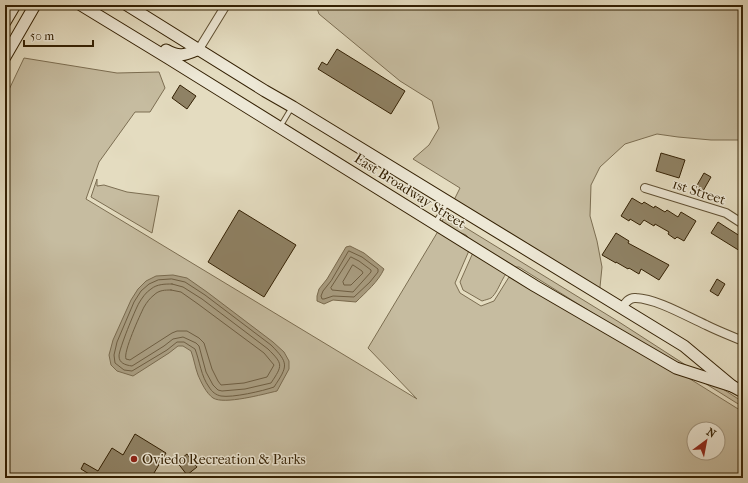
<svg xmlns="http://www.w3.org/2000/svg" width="748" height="483" font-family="'IM FELL French Canon',serif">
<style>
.green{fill:#c6bca0;stroke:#7c6e52;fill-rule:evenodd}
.water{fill:#a89c80;stroke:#796a4e}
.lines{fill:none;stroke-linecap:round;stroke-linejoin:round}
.shore{stroke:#6e5e42;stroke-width:1}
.building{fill:#8f8265;stroke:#332003}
.lane-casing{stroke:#5f4f32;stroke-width:6}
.street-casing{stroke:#5f4f32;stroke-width:10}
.secondary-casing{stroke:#332003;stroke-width:13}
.lane{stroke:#ede8d6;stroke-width:4}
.street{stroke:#ede8d6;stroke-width:8}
.secondary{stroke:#ede8d6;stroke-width:11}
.poi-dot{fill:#8f2418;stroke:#ede8d6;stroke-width:1.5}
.labels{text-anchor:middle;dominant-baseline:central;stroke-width:3;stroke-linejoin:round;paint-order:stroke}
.street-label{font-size:14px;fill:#332003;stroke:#ede8d6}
.poi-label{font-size:14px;fill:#332003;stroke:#ede8d6;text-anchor:start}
</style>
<rect width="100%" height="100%" fill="#e4dcc0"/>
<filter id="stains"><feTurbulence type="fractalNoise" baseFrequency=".005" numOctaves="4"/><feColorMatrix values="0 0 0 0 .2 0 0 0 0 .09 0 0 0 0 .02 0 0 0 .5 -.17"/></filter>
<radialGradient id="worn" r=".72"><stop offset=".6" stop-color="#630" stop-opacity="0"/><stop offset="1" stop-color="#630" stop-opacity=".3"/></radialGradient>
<g class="green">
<polygon points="316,5 743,5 743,140 711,140 678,137 657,134 625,144 600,167 591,185 590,216 597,241 602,267 599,297 451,206 460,188 413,159 429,145 439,128 432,101 400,81 319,14"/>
<path d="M24 58 117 73 159 72 165 88 150 112H135L99 162 86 199 417 399 368 348 440 228 471 246 455 283 460 293 481 306 494 301 509 277 517 271 743 412V478H5V98ZM694 429H718V453H694Z"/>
<polygon points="97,179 97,186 104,185 127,192 159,196 152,233 91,197"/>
<path d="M445 215 619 322 743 402V407L519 267C503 266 501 290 491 298 489 299 485 300 482 301L463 290 460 282 475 248V244L466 235 441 224Z"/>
</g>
<g class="water">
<path d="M350 246 364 253 384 269C378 282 366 292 356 302L333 300 324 304 317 301V296L319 289 327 279 346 247Z"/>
<path d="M173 275 187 278 207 292 273 342 284 352 289 361V369L277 391C264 394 224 405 213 398 206 393 201 382 198 375 195 367 194 359 191 351L183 346H178L169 353 133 376 117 371 111 365 109 355 113 340 131 300 138 289 146 281 156 276Z"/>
</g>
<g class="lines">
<g class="shore">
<polygon points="349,251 362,257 378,269 378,272 370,282 354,297 333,296 324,299 322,299 321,296 323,291 331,281"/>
<polygon points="351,257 359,261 371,270 371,272 353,292 332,290 331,288"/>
<polygon points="353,265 362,271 363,273 351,285 344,285 343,282"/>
<path d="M172 279 185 282 205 295 271 345C289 363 288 366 274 387 263 391 232 398 221 396 216 395 212 392 209 387 201 376 200 362 195 349L184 342H177L167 350 132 371 124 370 115 363 114 355 117 342 134 302 141 291 149 284 158 280Z"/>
<path d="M172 284 183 287 202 299 268 349C283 364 283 365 271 383L245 389 222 391 218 390 213 385 206 372 199 346 196 343 183 337 173 339 164 346 132 366C125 365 119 363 119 356 119 349 135 310 139 303 142 298 146 292 151 289 157 284 165 284 172 284Z"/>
<path d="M171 290 181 292 198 304 264 353 274 365 267 377 244 383 221 385 218 381 212 369 204 343 199 338 187 331H177L172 333 133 358 130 360 126 359C123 352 140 315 144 307 147 302 150 298 154 295 159 290 165 290 171 290Z"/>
</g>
</g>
<g class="building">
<polygon points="337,49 405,91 391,114 318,69 322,62 327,65"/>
<polygon points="180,85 196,96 187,109 172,98"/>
<polygon points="661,153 685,160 679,178 656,171"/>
<polygon points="704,173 711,177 703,191 696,187"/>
<polygon points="632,198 642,204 644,202 654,208 655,206 665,212 667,210 678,217 681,212 696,221 684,241 677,237 675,239 668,234 669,232 655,224 654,226 644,220 640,225 630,219 629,221 621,216"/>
<polygon points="239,210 296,245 264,297 208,262"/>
<polygon points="718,222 743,238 743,245 740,251 711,233"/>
<polygon points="616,233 629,241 628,243 669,265 659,280 641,269 639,274 629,268 628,269 616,262 616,263 602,255"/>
<polygon points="717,279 725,284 718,296 710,291"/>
<polygon points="135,434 166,453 151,478 93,478 94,477 81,469 84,463 98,471 112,448 123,455"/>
<polygon points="187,454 197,467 187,475 177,462"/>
</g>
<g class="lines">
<defs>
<g id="lane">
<polyline points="280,127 292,107"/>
<polyline points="435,223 448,202"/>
</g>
<g id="street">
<polyline points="199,49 226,5"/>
<polyline points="645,188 726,213 743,224"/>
<path d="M622 308C625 303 629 297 636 298 657 299 686 316 706 325 718 331 731 336 743 341"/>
</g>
<g id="secondary">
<polyline points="81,5 168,58 535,286 676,368 732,386"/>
<polyline points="127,5 265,91 293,107 684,346 732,386 743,392"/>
<polyline points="5,22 15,5"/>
<path d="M166 50C180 58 185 55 199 49"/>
<polyline points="5,57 35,5"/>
</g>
</defs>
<use href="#lane" class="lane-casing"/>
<use href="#street" class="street-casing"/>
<use href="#secondary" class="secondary-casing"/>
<use href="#lane" class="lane"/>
<use href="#street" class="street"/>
<use href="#secondary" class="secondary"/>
</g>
<circle class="poi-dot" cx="134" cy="459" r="4"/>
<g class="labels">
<g class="street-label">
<text transform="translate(410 191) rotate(32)">East Broadway Street</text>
<text transform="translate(699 192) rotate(18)">1st Street</text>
</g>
<g class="poi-label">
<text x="142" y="459">Oviedo Recreation &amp; Parks</text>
</g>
</g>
<rect width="748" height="483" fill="none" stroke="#e4dcc0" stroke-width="20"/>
<rect x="6" y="6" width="736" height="471" fill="none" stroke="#332003" stroke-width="2"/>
<rect x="10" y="10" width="728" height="463" fill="none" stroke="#332003"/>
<g transform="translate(706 441) rotate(32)"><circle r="19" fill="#ede8d6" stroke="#a39882"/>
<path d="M0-3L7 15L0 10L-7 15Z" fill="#8f2418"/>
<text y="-6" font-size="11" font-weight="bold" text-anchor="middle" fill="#332003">N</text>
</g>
<path d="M24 40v6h69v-6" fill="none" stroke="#332003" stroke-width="2"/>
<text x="30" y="40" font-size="12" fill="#332003" stroke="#ede8d6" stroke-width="3" paint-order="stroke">50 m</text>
<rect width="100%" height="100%" filter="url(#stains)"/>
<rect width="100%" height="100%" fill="url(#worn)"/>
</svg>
